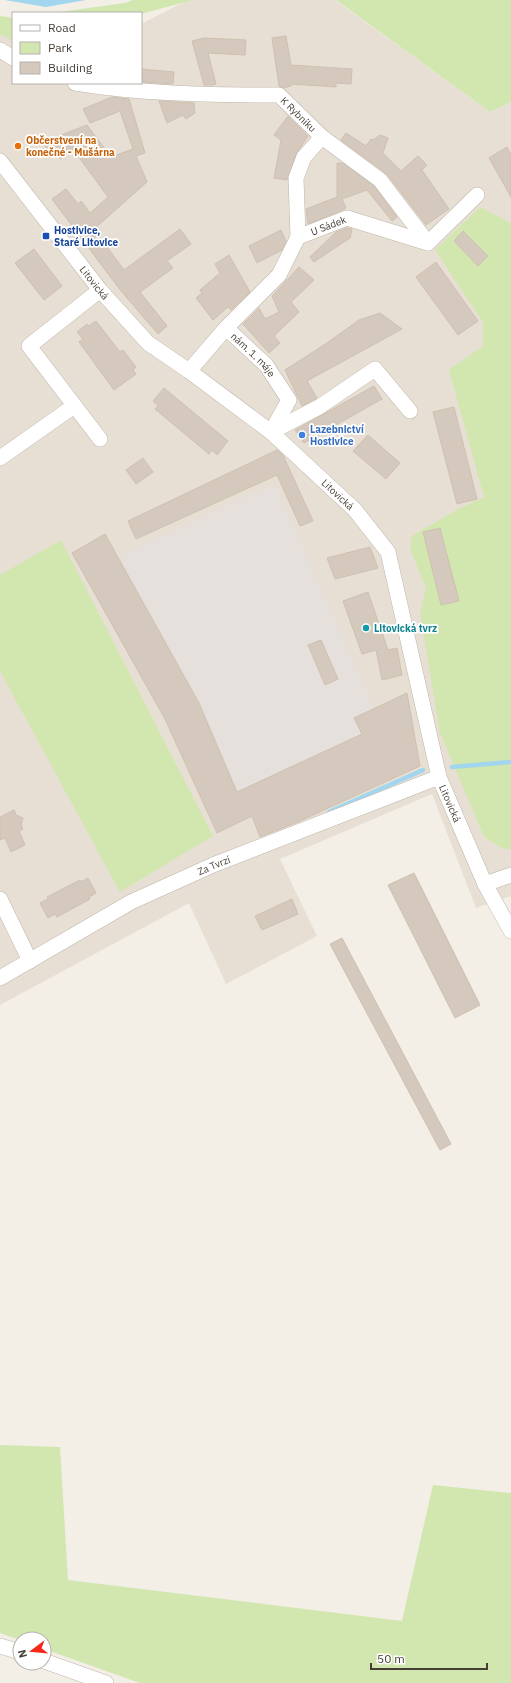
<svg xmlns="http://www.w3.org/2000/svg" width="511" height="1683" font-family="'IBM Plex Sans',sans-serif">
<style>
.residential{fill:#e7dfd4}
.industrial{fill:#e5e0db}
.green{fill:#d2e7af}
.water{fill:#a2d6ef}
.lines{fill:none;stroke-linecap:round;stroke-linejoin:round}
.stream{stroke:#a2d6ef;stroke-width:4.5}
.building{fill:#d4c9bc;stroke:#cfc0af}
.minor-casing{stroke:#beb5a9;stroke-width:16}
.minor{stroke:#fff;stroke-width:15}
.food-dot{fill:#e8710a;stroke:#fff;stroke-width:1.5}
.transit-dot{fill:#1a4fb4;stroke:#fff;stroke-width:1.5}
.shop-dot{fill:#3f7fe0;stroke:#fff;stroke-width:1.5}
.culture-dot{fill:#0f9aa8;stroke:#fff;stroke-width:1.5}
.labels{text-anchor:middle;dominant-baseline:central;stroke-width:3.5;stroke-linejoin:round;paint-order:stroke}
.street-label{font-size:10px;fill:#463e35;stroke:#fff}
.food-label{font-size:10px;font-weight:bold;fill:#c56008;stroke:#fff;text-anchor:start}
.transit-label{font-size:10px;font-weight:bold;fill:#164399;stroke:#fff;text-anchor:start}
.shop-label{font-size:10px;font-weight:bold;fill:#366cbe;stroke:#fff;text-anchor:start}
.culture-label{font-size:10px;font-weight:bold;fill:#0d838f;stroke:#fff;text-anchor:start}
</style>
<rect width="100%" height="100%" fill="#f3eee6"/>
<polygon class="residential" points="188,0 335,0 490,112 511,102 511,896 476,908 432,794 280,859 317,936 226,984 189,903 0,1005 0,16 13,24 13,83 141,83 141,24"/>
<polygon class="industrial" points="275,484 374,709 355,718 362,734 237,792 199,703 118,557"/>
<g class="green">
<polygon points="133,0 193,0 141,14 52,13 125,3"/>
<polygon points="336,0 511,0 511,102 490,112"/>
<polygon points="0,16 13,18 13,41 0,34"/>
<polygon points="480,207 511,223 511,849 503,849 484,837 440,733 420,613 426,588 410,549 412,536 456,510 484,497 449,370 483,346 483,322 435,250"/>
<polygon points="61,540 213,836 120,892 0,671 0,575"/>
<polygon points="0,1445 60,1447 68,1580 402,1621 433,1485 511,1493 511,1683 140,1683 44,1649 44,1639 20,1640 0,1633"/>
</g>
<polygon class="water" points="5,0 86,0 46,7"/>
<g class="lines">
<g class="stream">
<polyline points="452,767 511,762"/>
<polyline points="329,812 423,770"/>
</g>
</g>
<g class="building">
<polygon points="286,36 291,65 352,69 351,84 336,83 336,87 291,84 291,86 283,88 279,86 272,38"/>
<polygon points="204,38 246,40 245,55 208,53 216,84 212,85 204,85 192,41"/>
<polygon points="141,69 174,72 173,84 141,82"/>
<polygon points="112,97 129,99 145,153 136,156 147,182 94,229 124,270 180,229 191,244 167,261 173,268 140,292 167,326 158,334 121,291 52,199 66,189 78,204 81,201 90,213 108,197 73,149 60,159 56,154 52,156 45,146 56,137 87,125 111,157 133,149 120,111 90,123 83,109"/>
<polygon points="159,101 194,103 195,113 186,119 183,115 167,123"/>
<polygon points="288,116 308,136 296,154 287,180 274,178 281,140 274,135"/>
<polygon points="346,133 366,146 371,139 373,140 380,135 388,138 383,153 401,171 418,156 427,165 422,170 449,209 426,225 387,174 341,140"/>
<polygon points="507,147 511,155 511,197 489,158"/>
<polygon points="337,163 342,163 374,186 397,217 392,221 367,190 342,199 346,208 340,211 308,224 306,209 337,197"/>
<polygon points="347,228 352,229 350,238 314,262 310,257 336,232"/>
<polygon points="281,230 286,241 282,250 257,263 249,246"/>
<polygon points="463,231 488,256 478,266 454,241"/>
<polygon points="34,249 62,286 44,300 15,263"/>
<polygon points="229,255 250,292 231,310 228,307 213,320 196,298 202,293 200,290 220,273 215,264"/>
<polygon points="436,262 478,321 458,335 416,277"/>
<polygon points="299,267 314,280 291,302 299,312 274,336 280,343 269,353 243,324 259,308 265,319 279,312 272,296"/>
<polygon points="380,313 402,329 307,381 317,398 302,406 285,370 327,343 359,320"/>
<polygon points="96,321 120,352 123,350 136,367 133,370 136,374 114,390 79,342 83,339 77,332 87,324 89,326"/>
<polygon points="374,386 382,399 304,443 295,430"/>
<polygon points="164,388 228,441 217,455 212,450 209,454 155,409 158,406 153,401"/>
<polygon points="454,407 477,499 457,504 433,412"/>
<polygon points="368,435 400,463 386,479 353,451"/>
<polygon points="277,450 283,455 313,521 300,526 277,475 136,539 128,521"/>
<polygon points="143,458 153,472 136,484 126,470"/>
<polygon points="440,528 459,601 441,605 423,532"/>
<polygon points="105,534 199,703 237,792 362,734 354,718 407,693 420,766 300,821 260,837 252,816 217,833 165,719 72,553"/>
<polygon points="370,547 378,568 335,579 327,558"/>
<polygon points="368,592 388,650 397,648 402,675 382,680 376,650 362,654 343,601"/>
<polygon points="321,640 338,679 325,685 308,645"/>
<polygon points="14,810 16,815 23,818 21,825 23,829 19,831 25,845 11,852 5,838 0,840 0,817"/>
<polygon points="414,873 480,1005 455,1018 388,885"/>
<polygon points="88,878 96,893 89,897 90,899 57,917 55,914 48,918 40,903 48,899 47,897 80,880 81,882"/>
<polygon points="292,899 298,914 262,930 255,916"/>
<polygon points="342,938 451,1144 440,1150 330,944"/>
</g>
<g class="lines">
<defs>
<g id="minor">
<polyline points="0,50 13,58"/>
<path id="s1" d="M75 83C142 94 211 95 279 95L322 137 380 180 428 243"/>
<path id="s2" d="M0 161 100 290 148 343 189 371 271 432 355 510 388 552 439 777 485 884 511 931"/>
<polyline points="298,237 296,178 304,157 322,137"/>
<path id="s3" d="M226 328 279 275 298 237 347 218 428 243 477 195"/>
<path id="s4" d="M189 371 226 328 266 365 289 400 271 432"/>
<polyline points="271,432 319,407 375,369 410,411"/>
<polyline points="100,439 29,346 100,290"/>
<polyline points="0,458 74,406"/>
<polyline points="485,884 511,875"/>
<polyline points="0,899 30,961"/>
<path id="s5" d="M0 978 131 902 213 865 439 777"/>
<polyline points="0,1646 20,1652"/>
<polyline points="44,1661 106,1683"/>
</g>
</defs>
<use href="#minor" class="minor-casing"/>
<use href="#minor" class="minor"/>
</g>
<circle class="food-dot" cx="18" cy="146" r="4"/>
<rect class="transit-dot" x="42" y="232" width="8" height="8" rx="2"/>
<circle class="shop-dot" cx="302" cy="435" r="4"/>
<circle class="culture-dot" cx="366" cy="628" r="4"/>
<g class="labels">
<g class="street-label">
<text stroke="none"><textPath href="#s1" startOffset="232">K Rybníku</textPath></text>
<text stroke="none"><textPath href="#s3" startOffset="150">U Sádek</textPath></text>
<text stroke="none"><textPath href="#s2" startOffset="154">Litovická</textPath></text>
<text stroke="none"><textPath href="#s4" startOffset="95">nám. 1. máje</textPath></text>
<text stroke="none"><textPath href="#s2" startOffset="478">Litovická</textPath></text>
<text stroke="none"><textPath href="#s2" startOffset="814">Litovická</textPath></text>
<text stroke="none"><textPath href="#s5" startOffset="242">Za Tvrzí</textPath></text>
</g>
<g class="food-label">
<text x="26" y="140">Občerstvení na<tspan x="26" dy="12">konečné - Mušárna</tspan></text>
</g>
<g class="transit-label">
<text x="54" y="230">Hostivice,<tspan x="54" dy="12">Staré Litovice</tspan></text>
</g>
<g class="shop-label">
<text x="310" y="429">Lazebnictví<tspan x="310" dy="12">Hostivice</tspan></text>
</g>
<g class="culture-label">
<text x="374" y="628">Litovická tvrz</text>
</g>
</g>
<rect x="12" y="12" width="130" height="72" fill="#ffffff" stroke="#b5b2ae"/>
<rect x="20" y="25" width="20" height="6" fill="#ffffff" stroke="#b5b2ae"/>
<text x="48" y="32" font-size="12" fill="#463e35">Road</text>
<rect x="20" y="42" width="20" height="12" fill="#d2e7af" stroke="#b5b2ae"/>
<text x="48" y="52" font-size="12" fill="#463e35">Park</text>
<rect x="20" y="62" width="20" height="12" fill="#d4c9bc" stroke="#b5b2ae"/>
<text x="48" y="72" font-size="12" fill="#463e35">Building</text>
<g transform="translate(32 1651) rotate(254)"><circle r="19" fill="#ffffff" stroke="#b5b2ae"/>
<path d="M0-3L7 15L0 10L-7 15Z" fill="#f82818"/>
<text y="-6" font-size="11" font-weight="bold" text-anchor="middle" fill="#463e35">N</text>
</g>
<path d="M371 1663v6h116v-6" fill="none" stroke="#463e35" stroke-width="2"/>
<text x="377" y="1663" font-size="12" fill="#463e35" stroke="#ffffff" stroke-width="3" paint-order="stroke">50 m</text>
</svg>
